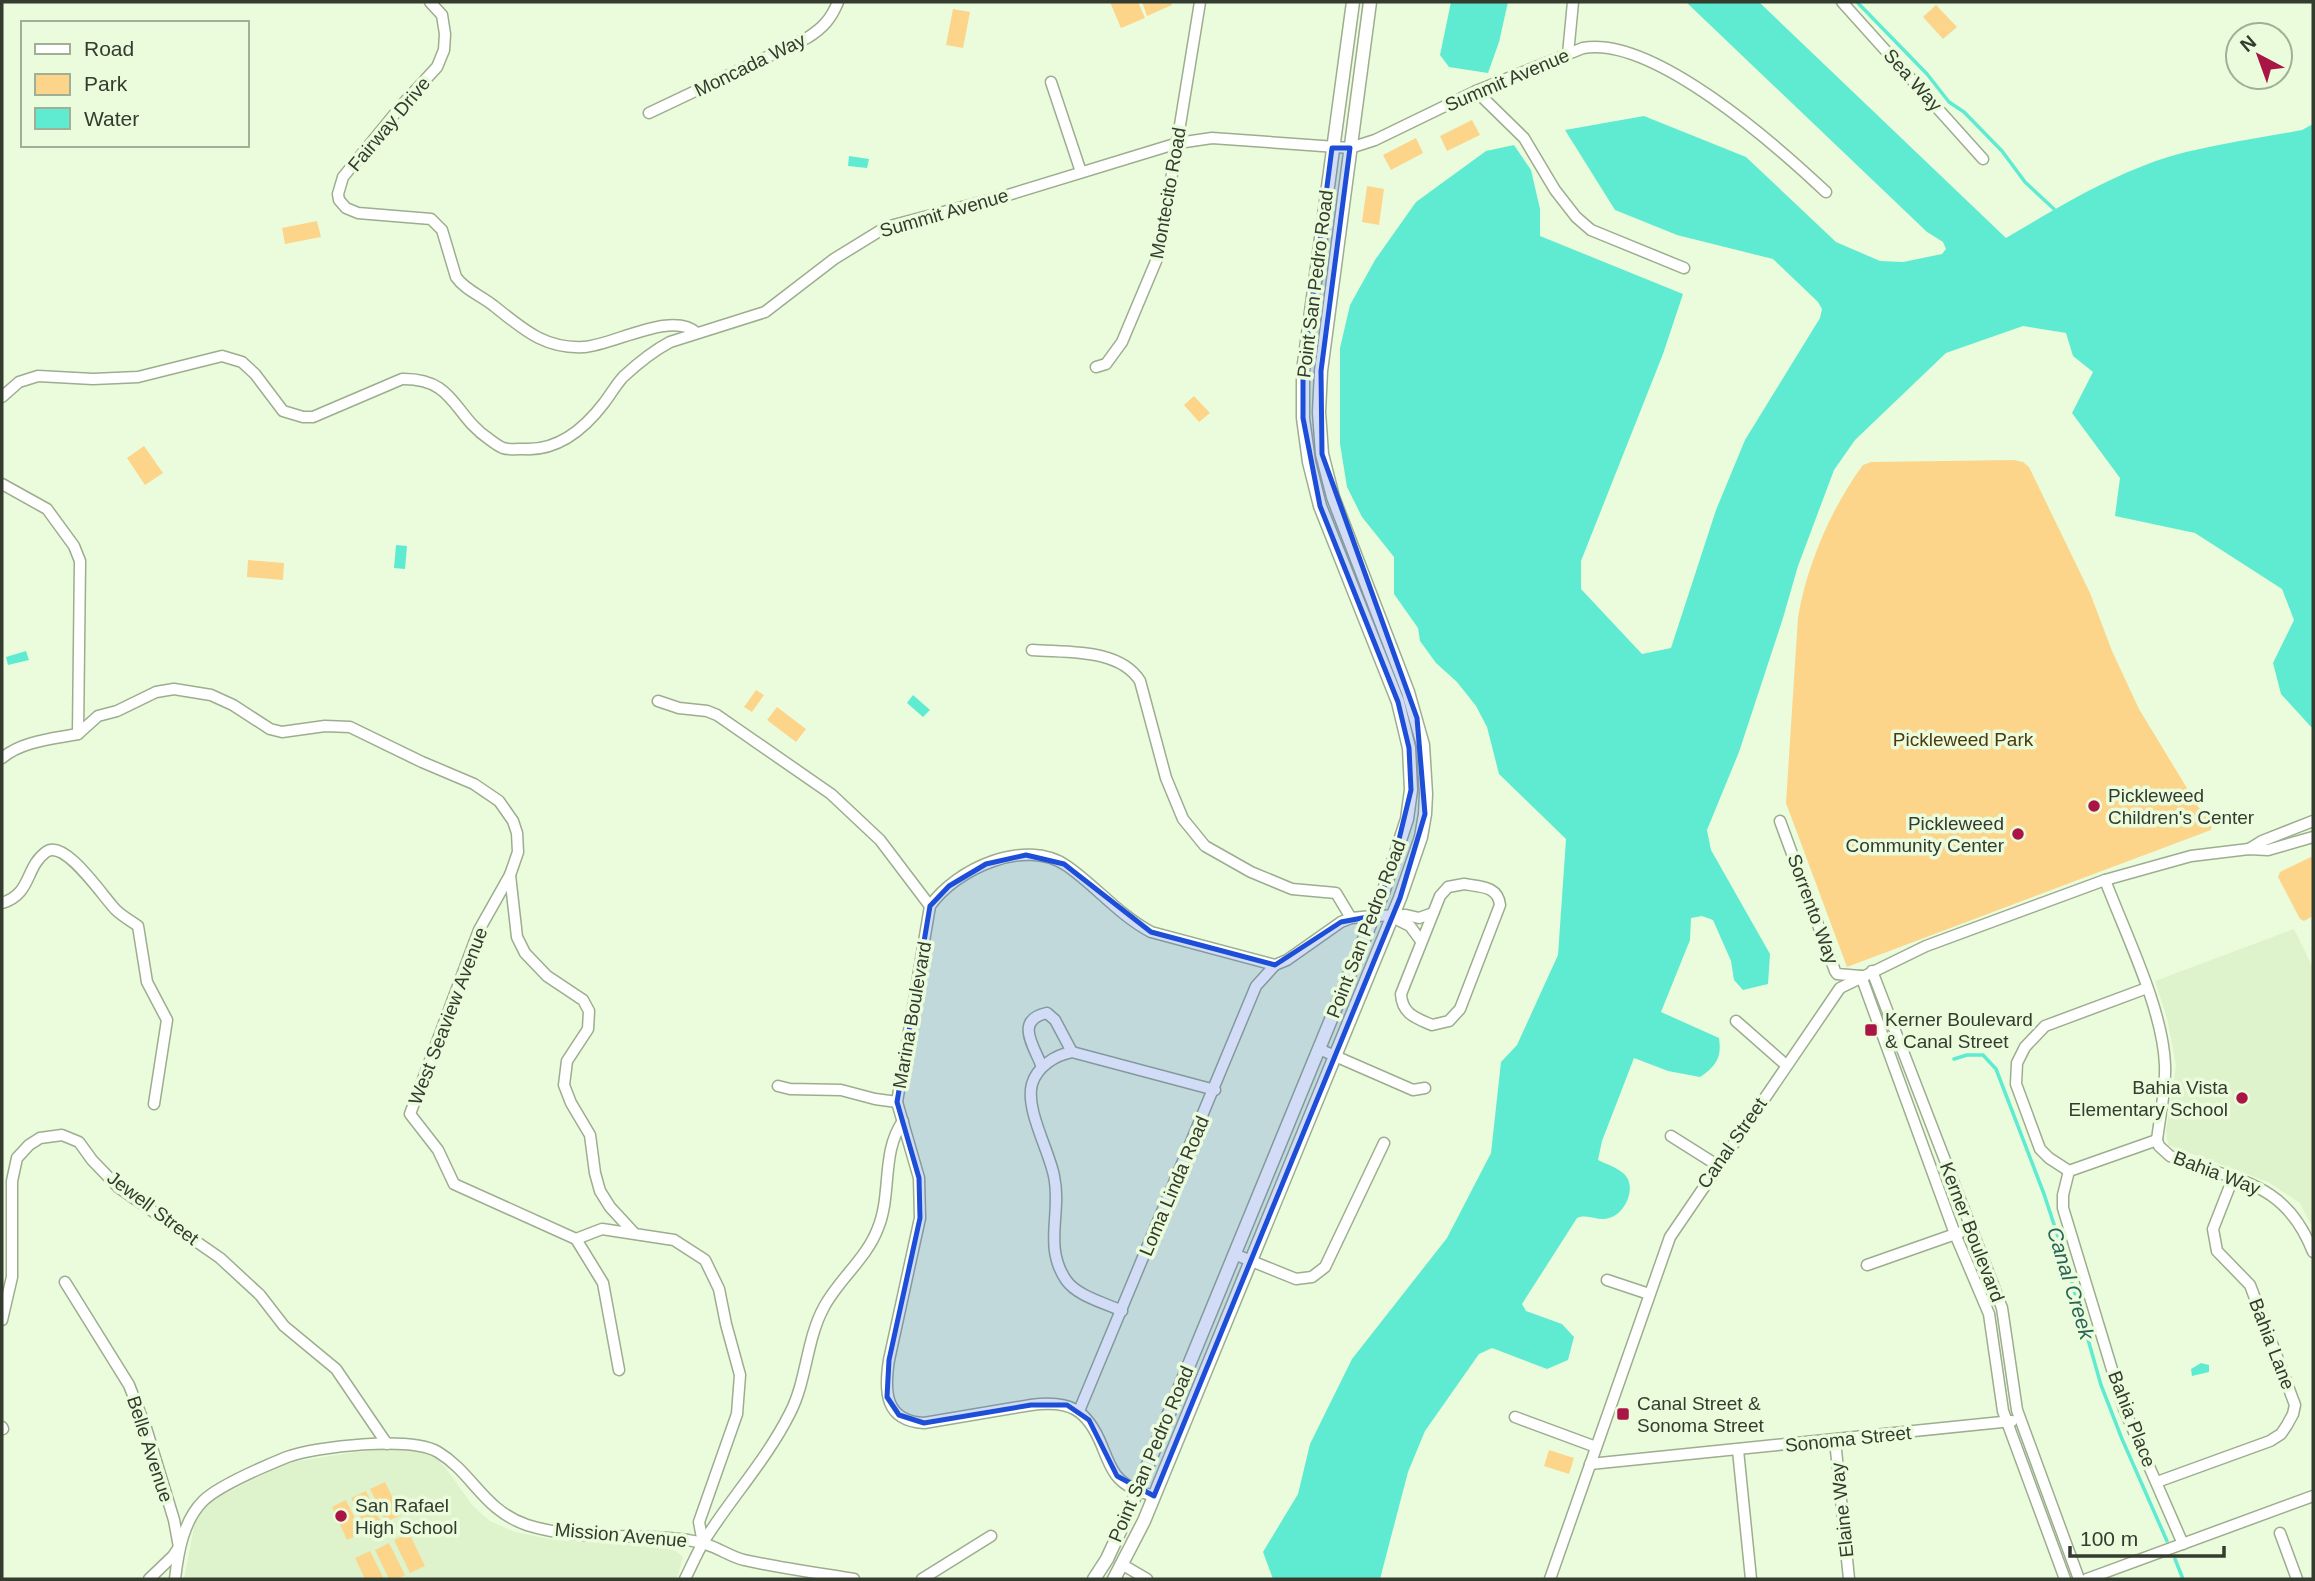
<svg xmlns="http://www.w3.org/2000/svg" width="2315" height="1581" font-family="Helvetica,sans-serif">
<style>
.built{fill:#def2cc}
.green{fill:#fcd58a}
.water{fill:#5febd1}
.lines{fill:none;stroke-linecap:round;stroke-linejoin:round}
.stream{stroke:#5febd1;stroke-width:3.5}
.minor-casing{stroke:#9dad8f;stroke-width:13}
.major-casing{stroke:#9dad8f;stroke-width:15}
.minor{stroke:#fff;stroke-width:10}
.major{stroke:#fff;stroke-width:12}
.marked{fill:#1d4ed8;fill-opacity:0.2;stroke:#1d4ed8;stroke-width:5;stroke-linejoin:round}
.poi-dot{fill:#a91545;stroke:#ebfcdc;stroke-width:2.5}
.labels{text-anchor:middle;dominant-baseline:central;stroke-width:7;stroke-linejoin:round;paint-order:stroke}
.street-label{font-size:19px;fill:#343b2f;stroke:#ebfcdc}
.park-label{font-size:19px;fill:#4d3910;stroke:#ebfcdc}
.poi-label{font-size:19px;fill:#343b2f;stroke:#ebfcdc;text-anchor:start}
.water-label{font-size:21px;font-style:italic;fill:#2a6358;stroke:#ebfcdc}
</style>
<rect width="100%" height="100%" fill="#ebfcdc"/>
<g class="built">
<polygon points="2294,929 2313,968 2313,1229 2300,1203 2268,1182 2168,1145 2166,1131 2176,1065 2167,1018 2155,981"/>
<polygon points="400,1448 417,1449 433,1455 445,1467 473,1506 490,1521 515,1532 555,1540 665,1547 677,1552 683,1557 677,1579 184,1579 195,1522 200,1511 212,1500 287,1463 355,1452"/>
</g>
<g class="green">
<polygon points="1110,2 1138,2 1145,18 1121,28"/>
<polygon points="1142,2 1171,2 1172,5 1147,16"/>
<polygon points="1936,5 1957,27 1943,39 1923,17"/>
<polygon points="953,9 970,12 963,48 946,45"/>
<polygon points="1472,120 1480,135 1447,151 1440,136"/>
<polygon points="1416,138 1423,153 1391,170 1383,155"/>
<polygon points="1367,186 1384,189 1379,225 1362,222"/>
<polygon points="317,221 321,237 285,244 282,228"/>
<polygon points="1194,396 1210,413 1199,422 1184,405"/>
<polygon points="144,446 163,473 145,485 127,458"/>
<path d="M2014 460 2023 462 2029 467 2090 593 2112 651 2139 709 2199 808 2214 814 2211 830 1847 967 1786 803 1798 617C1807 565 1831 508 1863 465L1871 462Z"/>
<polygon points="248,560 284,563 283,580 247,577"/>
<polygon points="756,690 764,695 752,712 744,707"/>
<polygon points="777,707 806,729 796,742 767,720"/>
<polygon points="2313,856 2313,916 2304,921 2300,919 2278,877 2280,872"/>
<polygon points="1549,1450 1574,1458 1569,1474 1544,1466"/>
<polygon points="385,1482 401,1515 386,1522 370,1489"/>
<polygon points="366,1491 382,1524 367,1531 351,1498"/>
<polygon points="346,1500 362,1533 347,1540 332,1507"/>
<polygon points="409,1533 425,1566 410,1573 394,1540"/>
<polygon points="389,1543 405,1575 397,1579 389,1579 375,1550"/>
<polygon points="370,1551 384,1579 365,1579 355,1558"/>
</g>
<g class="water">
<polygon points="1451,2 1508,2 1499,42 1488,73 1449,67 1440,55"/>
<path d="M1686 2H1759L2006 238C2062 205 2122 168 2186 152 2224 143 2264 137 2302 130L2313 124V729L2281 694 2273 663 2294 620 2282 589 2195 533 2115 516 2120 478 2072 413 2093 372 2073 356 2066 333 2023 326 1946 353 1855 440 1834 470 1798 566 1783 618 1739 752 1707 830 1711 850 1770 954 1768 984 1743 990 1734 980 1731 961 1713 920 1702 916 1691 918 1690 940 1661 1012 1719 1038C1722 1058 1716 1066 1700 1077L1668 1071 1634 1058 1602 1141 1598 1160C1606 1164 1616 1167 1623 1173 1638 1185 1626 1214 1609 1218 1598 1222 1589 1213 1577 1218L1522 1304 1526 1311 1562 1324 1574 1337 1568 1360 1547 1369 1492 1348 1479 1354 1425 1431 1408 1472 1380 1579H1273L1263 1552 1298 1494 1310 1444 1352 1359 1447 1238 1491 1153 1501 1062 1517 1045 1558 955 1566 839 1499 774 1487 727 1476 706 1457 682 1436 663 1420 641 1418 628 1394 594V557L1362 517 1347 487 1340 444V348L1350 305 1375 260 1416 202 1486 151 1514 145 1531 170 1540 209V236L1683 294 1663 354 1581 561V589L1642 654 1671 648 1716 510 1745 440 1820 318 1822 309 1818 302 1773 259 1677 235 1615 210 1565 130 1644 116 1746 157 1836 242 1880 261 1903 262 1942 254 1946 249 1943 242 1927 232Z"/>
<polygon points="849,156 869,159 867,168 848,166"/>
<polygon points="396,545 407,546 405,569 394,568"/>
<polygon points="26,651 29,660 8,665 6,657"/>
<polygon points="913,695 930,710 923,717 907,703"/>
<polygon points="2201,1363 2209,1365 2209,1372 2192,1376 2191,1369"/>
</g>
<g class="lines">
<g class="stream">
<polyline points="1857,2 1927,74 1949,102 1964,112 2002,151 2025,182 2054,209"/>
<polyline points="1954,1059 1967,1055 1983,1055 1996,1069 2044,1194 2064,1255 2101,1385 2122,1439 2167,1541"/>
<polyline points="2175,1559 2183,1579"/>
</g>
<defs>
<g id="minor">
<path d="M430 2 442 15 445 34 444 50 437 67 402 105 343 177 338 194 339 200 346 208 358 213 431 219 442 230 456 277C465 290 482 296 494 306 523 329 544 349 584 347 614 345 672 310 697 333"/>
<polyline points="1842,2 1983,159"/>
<polyline points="1568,54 1573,2"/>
<polyline points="1051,82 1081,172"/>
<polyline points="1476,91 1524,138 1555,190 1576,217 1591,230 1684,268"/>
<path d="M649 113 807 38C823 28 831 19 838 2"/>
<polyline points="1096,367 1106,364 1122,342 1159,254 1200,2"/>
<path d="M2 397 19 382 38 376 93 379 138 377 222 356 242 362 255 374 283 411 303 417H313L402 379C455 378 453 415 489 439 493 442 498 446 503 448 509 450 518 449 524 449 558 451 585 428 604 403 610 395 616 385 623 377 637 364 653 351 670 342L765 312 834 259 886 227 1008 195 1178 143 1212 138 1350 148 1375 140 1476 91 1583 48C1653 35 1777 146 1826 192"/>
<path d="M2 484 47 509 74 546 80 561 78 734C52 739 22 741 2 758"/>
<path d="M1032 650C1067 653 1119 648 1140 681L1166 778 1183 819 1205 846 1251 872 1292 889 1336 893 1351 918"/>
<polyline points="658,701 679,708 707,711 717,715 831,794 880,840 930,906"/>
<polyline points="78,734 98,716 117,711 156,692 174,689 211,695 233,705 270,729 282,732 325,726 350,727 422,762 474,784 499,801 513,821 517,833 518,852 510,875 517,937 525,953 547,976 583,1000 589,1011 588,1029 567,1061 564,1085 571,1103 590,1135 595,1173 600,1191 610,1207 634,1233"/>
<polyline points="1780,821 1835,971 1837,974 1861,976"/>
<polyline points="2249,849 2262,841 2313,821"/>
<polyline points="510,875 479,930 410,1114 438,1150 454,1184 576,1239"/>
<path d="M2105 880C2125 933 2163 1009 2165 1065 2166 1090 2160 1115 2157 1140L2159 1146 2170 1156C2234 1182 2284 1178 2313 1252"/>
<path d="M1464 884C1481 887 1498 886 1500 905L1460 1009 1449 1021 1432 1025C1416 1018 1402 1014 1401 994L1440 896 1448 887Z"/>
<path d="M2 903C32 894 25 867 46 852 65 838 103 897 116 910 122 916 131 921 138 926L147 982 167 1020 154 1104"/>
<polyline points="1392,917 1410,926 1421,941"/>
<polyline points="1872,971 2002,1308 2017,1410 2079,1579"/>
<polyline points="1861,976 1955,1234 1989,1314 2003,1411 2065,1579"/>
<polyline points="2147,988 2045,1026 2025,1047 2017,1063 2016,1084 2040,1149 2049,1158 2069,1171 2157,1140"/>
<polyline points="1736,1021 1786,1065"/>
<polyline points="1319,1049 1413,1090 1425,1088"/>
<path d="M1042 1067C1034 1046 1014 1020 1047 1013L1055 1020 1072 1052"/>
<polyline points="778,1086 790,1089 841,1090 875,1099 897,1102"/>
<polyline points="1671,1136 1717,1165"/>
<polyline points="2069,1171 2063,1195 2063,1208 2124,1409 2183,1544"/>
<polyline points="576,1239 602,1229 674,1240 705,1260 719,1289 726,1324 740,1375 737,1414 699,1522 703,1543"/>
<polyline points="576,1239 603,1283 619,1370"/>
<polyline points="1234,1254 1296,1279 1312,1277 1325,1267 1384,1143"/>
<polyline points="1867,1265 1961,1232"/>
<polyline points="1607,1280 1649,1294"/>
<polyline points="65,1282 129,1385 146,1428 174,1520 179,1547 173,1556 149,1579"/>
<path d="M1122 1311C1105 1303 1077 1296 1066 1280 1043 1246 1062 1213 1054 1176 1049 1150 1025 1109 1032 1084 1037 1067 1055 1055 1072 1052L1215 1090"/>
<polyline points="2,1320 12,1277 12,1181 17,1158 29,1145 40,1138 62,1135 79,1142 92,1160 119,1188 220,1258 260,1295 284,1326 336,1369 387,1444"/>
<polyline points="1079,1411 1256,986 1275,965"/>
<polyline points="1515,1417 1596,1447"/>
<polyline points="2,1427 3,1429"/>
<polyline points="1835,1440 1849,1579"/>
<polyline points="1738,1450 1751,1579"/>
<polyline points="1590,1464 2012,1421"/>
<polyline points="2157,1482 2270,1441 2281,1434 2287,1425 2293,1414 2295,1405 2250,1285 2217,1251 2213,1229 2233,1178"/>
<path d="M1154 1496C1140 1492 1125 1487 1116 1475 1110 1467 1106 1456 1102 1446 1087 1409 1070 1400 1031 1405L924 1423C885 1421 884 1392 889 1360L920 1218 919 1178 897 1102 930 906C956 869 1025 837 1067 866 1097 887 1119 915 1151 932L1275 965 1287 960 1341 922 1351 918 1373 916 1406 915 1419 918 1433 913"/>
<polyline points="2280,1533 2297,1579"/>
<polyline points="1123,1565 1147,1579"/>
<path d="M175 1579C178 1553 183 1521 203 1501 219 1485 265 1466 287 1457 317 1446 410 1436 438 1452 473 1473 483 1510 527 1525 577 1541 629 1533 679 1539 688 1540 697 1541 705 1544 719 1548 731 1557 744 1560 780 1568 817 1573 854 1579"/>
<path d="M685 1579C691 1567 697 1553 704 1541 731 1498 767 1459 790 1413 807 1380 806 1340 824 1307 839 1279 867 1258 878 1228 892 1194 881 1152 903 1121"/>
<polyline points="922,1579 991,1536"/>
<polyline points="1550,1579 1670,1237 1840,988 1926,946 2105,880 2191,856 2249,849 2268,850 2313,837"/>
<polyline points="2087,1579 2313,1496"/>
</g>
<g id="major">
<polyline points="1094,1579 1107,1559 1126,1518 1383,893 1407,819 1411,790 1409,748 1398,702 1320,506 1309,462 1303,418 1303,371 1353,2"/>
<polyline points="1114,1579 1144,1521 1400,898 1421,837 1425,814 1426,794 1423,745 1408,692 1333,497 1322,454 1319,412 1321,371 1370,2"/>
</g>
</defs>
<use href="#minor" class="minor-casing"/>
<use href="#major" class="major-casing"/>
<use href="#minor" class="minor"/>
<use href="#major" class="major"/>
</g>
<path class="marked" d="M1332 148H1350L1321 371 1322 454 1417 718 1425 814 1400 898 1154 1496 1117 1476 1089 1420 1067 1405H1031L924 1423 899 1415 887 1397 889 1360 920 1218 919 1178 897 1102 930 906 949 886 986 864 1026 855 1064 864 1151 932 1275 965 1341 922 1373 916 1392 868 1411 790 1409 748 1398 702 1320 506 1303 418V371Z"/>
<g class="poi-dot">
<circle cx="2094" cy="806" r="7"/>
<circle cx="2018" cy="834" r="7"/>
<rect x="1864" y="1023" width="14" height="14" rx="3.5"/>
<circle cx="2242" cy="1098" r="7"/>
<rect x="1616" y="1407" width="14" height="14" rx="3.5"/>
<circle cx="341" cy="1516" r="7"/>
</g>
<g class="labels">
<g class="street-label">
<text transform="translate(750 65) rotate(-26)">Moncada Way</text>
<text transform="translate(1507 80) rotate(-23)">Summit Avenue</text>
<text transform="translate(1913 80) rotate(48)">Sea Way</text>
<text transform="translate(389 124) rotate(-50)">Fairway Drive</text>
<text transform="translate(1168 193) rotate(-80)">Montecito Road</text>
<text transform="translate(944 213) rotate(-16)">Summit Avenue</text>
<text transform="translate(1315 284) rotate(-83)">Point San Pedro Road</text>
<text transform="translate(1813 909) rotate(70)">Sorrento Way</text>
<text transform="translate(1366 929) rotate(-69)">Point San Pedro Road</text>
<text transform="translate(912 1015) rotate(-80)">Marina Boulevard</text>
<text transform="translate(448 1016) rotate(-69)">West Seaview Avenue</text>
<text transform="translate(1732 1143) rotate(-55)">Canal Street</text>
<text transform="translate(2217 1173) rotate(21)">Bahia Way</text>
<text transform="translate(1174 1186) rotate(-67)">Loma Linda Road</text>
<text transform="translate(153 1208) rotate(37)">Jewell Street</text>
<text transform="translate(1972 1232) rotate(69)">Kerner Boulevard</text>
<text transform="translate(2272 1344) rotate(69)">Bahia Lane</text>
<text transform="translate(2132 1419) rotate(69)">Bahia Place</text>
<text transform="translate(1848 1439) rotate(-6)">Sonoma Street</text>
<text transform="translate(150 1449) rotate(72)">Belle Avenue</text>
<text transform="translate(1151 1454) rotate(-67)">Point San Pedro Road</text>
<text transform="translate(1842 1510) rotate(-96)">Elaine Way</text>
<text transform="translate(621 1535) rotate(5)">Mission Avenue</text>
</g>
<g class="park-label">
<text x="1963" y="739">Pickleweed Park</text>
</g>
<g class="poi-label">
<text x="2108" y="795">Pickleweed<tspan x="2108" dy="22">Children's Center</tspan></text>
<text x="2004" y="823" text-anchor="end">Pickleweed<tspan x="2004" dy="22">Community Center</tspan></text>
<text x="1885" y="1019">Kerner Boulevard<tspan x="1885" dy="22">&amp; Canal Street</tspan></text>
<text x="2228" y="1087" text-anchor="end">Bahia Vista<tspan x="2228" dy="22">Elementary School</tspan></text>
<text x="1637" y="1403">Canal Street &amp;<tspan x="1637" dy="22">Sonoma Street</tspan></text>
<text x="355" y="1505">San Rafael<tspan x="355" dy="22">High School</tspan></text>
</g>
<g class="water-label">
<text transform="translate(2071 1283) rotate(73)">Canal Creek</text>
</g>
</g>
<rect width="2315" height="1581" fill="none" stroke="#343b2f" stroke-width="7"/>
<rect x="21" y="21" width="228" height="126" fill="#ebfcdc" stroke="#a2af97" stroke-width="2"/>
<rect x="35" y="44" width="35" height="10" fill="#ffffff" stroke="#a2af97" stroke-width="2"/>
<text x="84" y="56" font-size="21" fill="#343b2f">Road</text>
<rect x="35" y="74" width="35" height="21" fill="#fcd58a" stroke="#a2af97" stroke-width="2"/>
<text x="84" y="91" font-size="21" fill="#343b2f">Park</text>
<rect x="35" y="108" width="35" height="21" fill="#5febd1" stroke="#a2af97" stroke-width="2"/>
<text x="84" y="126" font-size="21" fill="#343b2f">Water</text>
<g transform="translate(2259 56) rotate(319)"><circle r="33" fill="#ebfcdc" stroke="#a2af97" stroke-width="2"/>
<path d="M0-5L12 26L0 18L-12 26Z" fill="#a91545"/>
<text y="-10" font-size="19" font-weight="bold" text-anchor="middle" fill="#343b2f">N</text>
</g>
<path d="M2070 1546v10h154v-10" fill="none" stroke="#343b2f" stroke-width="3.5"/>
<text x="2080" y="1546" font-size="21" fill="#343b2f" stroke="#ebfcdc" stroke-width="5" paint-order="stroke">100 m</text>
</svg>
